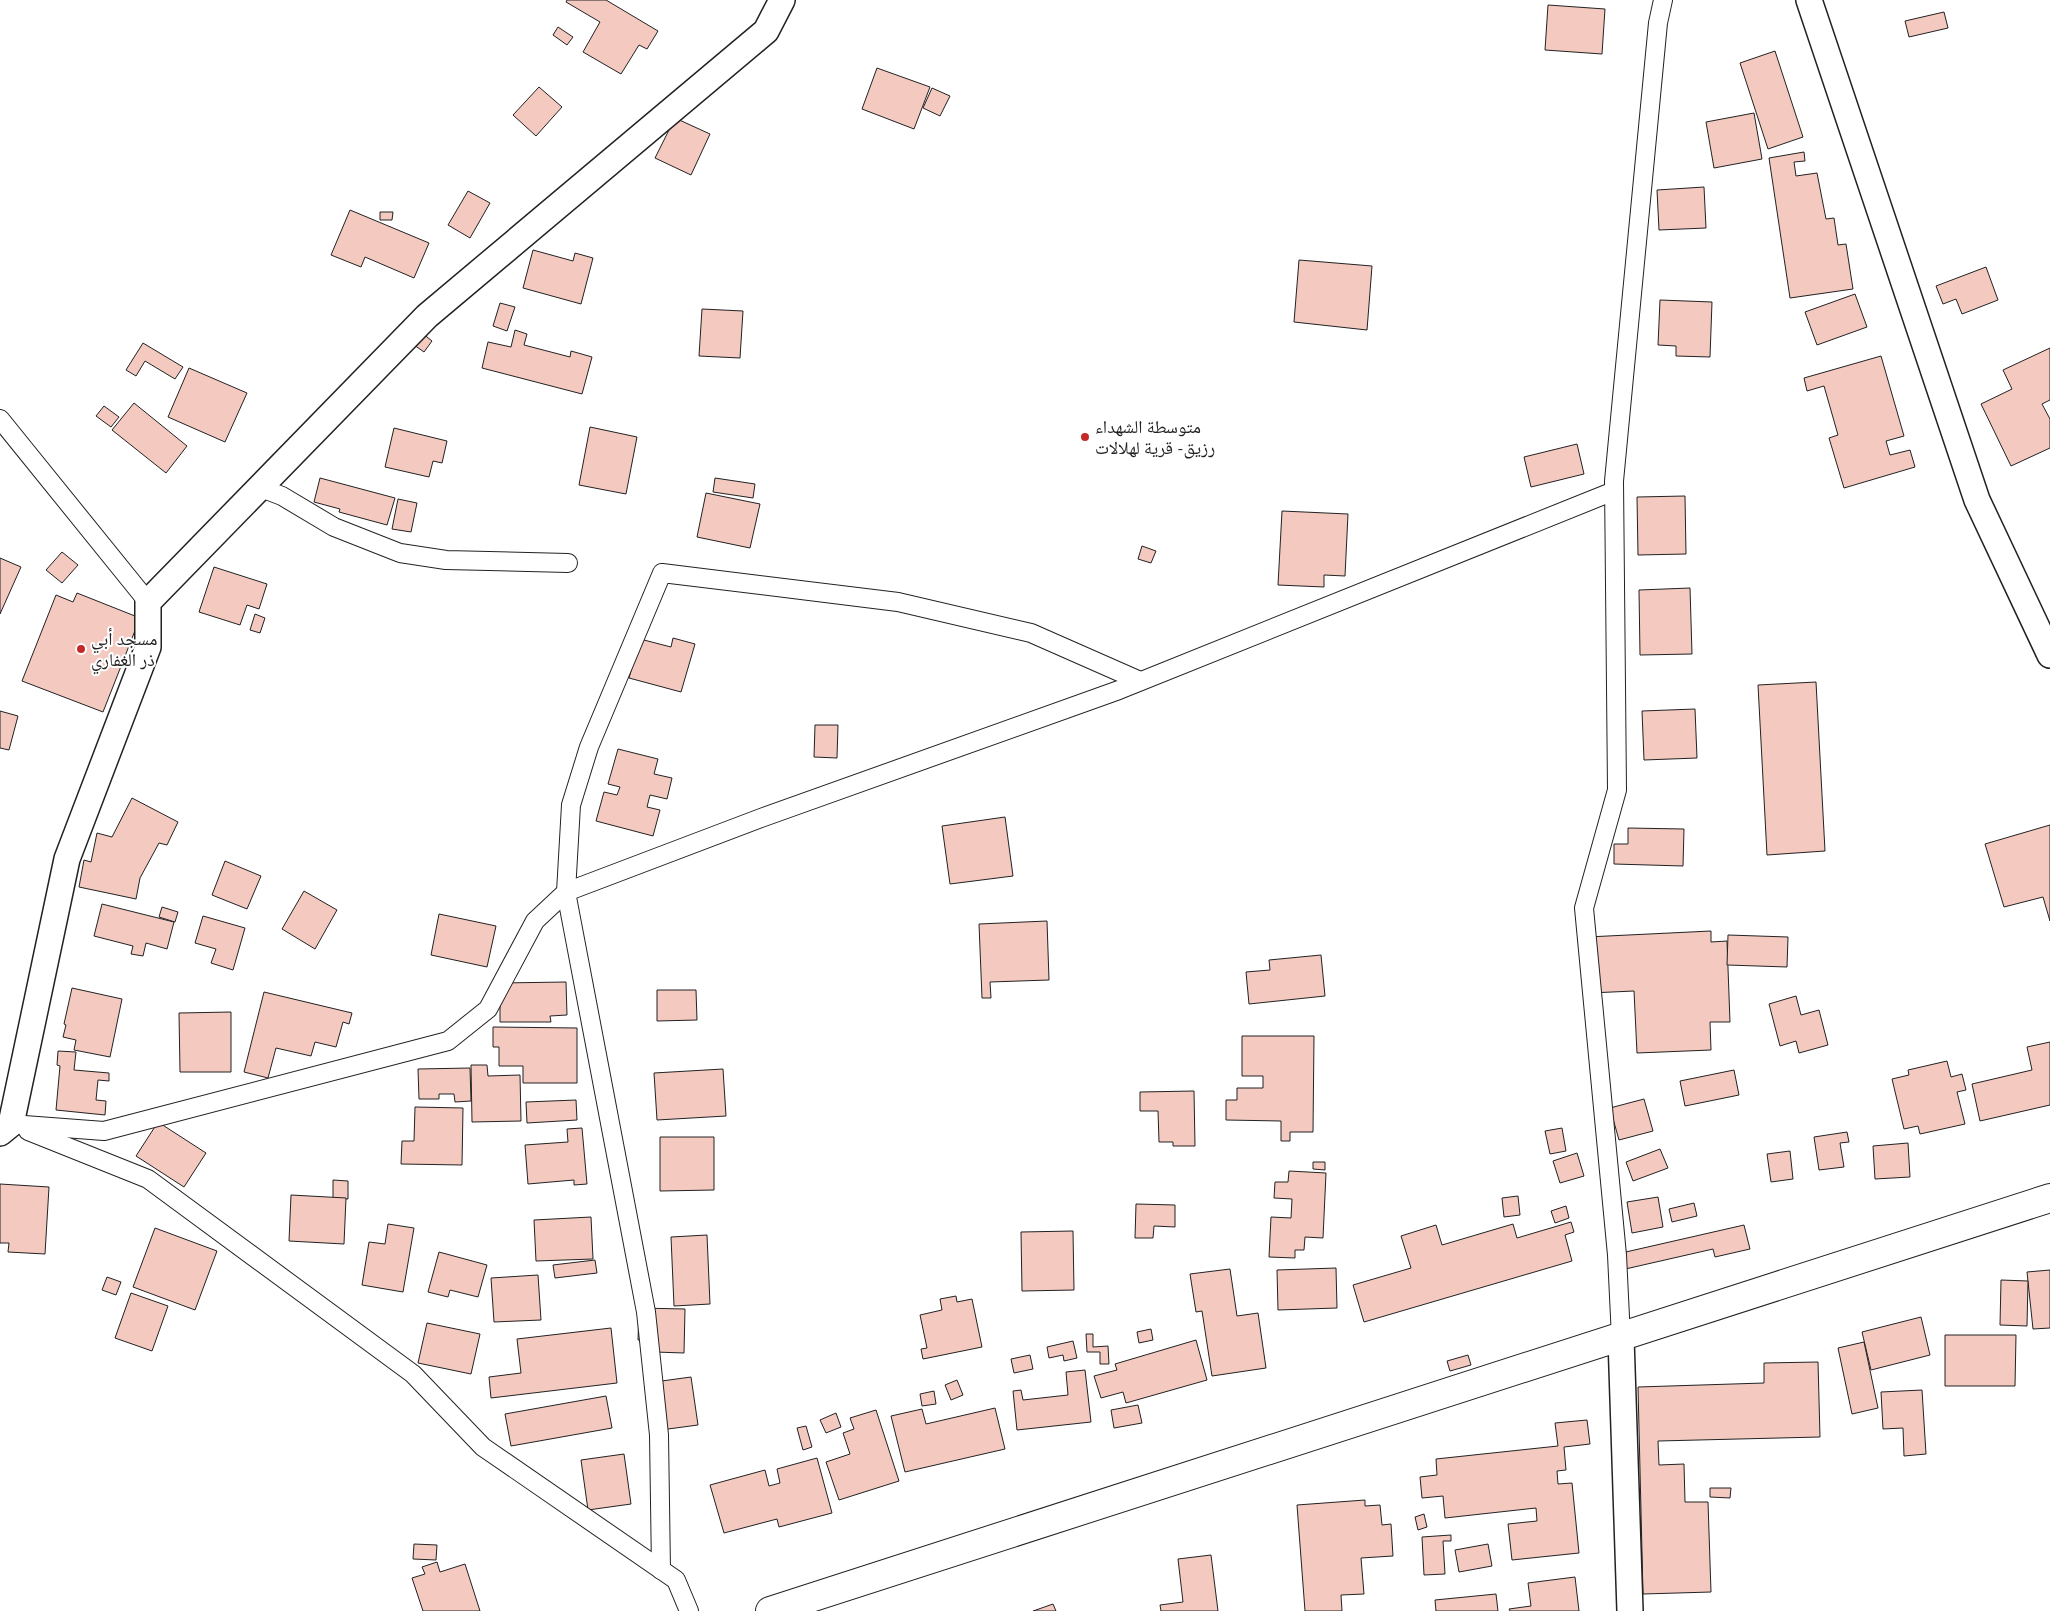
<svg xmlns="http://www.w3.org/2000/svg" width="2050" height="1611" font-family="'Zilla Slab','Noto Naskh Arabic',serif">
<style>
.building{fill:#f3c9c0;stroke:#222}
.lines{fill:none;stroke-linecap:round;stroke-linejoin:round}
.street-casing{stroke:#222;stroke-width:20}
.secondary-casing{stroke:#222;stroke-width:28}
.primary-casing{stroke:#222;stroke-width:30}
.street{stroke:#fff;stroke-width:18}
.secondary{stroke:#fff;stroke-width:25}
.primary{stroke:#fff;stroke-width:28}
.poi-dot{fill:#c62828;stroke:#fff;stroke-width:2}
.labels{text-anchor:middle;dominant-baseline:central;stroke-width:4;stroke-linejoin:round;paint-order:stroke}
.poi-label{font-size:18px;fill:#222;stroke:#fff;text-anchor:start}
</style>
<rect width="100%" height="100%" fill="#fff"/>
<g class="building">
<polygon points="567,0 606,0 658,31 647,49 639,45 621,74 583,52 600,22 566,2"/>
<polygon points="1548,5 1605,9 1602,54 1545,50"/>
<polygon points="1944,12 1948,28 1909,37 1905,21"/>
<polygon points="558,27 573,37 567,45 553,35"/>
<polygon points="1775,51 1803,137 1768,149 1740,63"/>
<polygon points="877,68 930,87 914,129 862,109"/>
<polygon points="539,87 562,107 536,136 513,115"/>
<polygon points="932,88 950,96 940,116 923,108"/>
<polygon points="1754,113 1762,159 1714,168 1706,122"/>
<polygon points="675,118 710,134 691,175 655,158"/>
<polygon points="1804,152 1805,161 1794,162 1796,176 1817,173 1826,219 1834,218 1838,245 1846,244 1853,289 1790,298 1769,158"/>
<polygon points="1704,187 1706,228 1659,230 1657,190"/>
<polygon points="468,191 490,203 470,238 448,225"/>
<polygon points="350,210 429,243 414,278 365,257 361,267 331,255"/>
<polygon points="380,212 393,212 392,220 380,220"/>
<polygon points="533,250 573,261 575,253 593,258 581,304 523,288"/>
<polygon points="1299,260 1372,266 1367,330 1294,322"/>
<polygon points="1986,267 1998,300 1962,314 1956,299 1943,304 1936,286"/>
<polygon points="1855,294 1867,327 1817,345 1805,312"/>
<polygon points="1660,300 1712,302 1710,357 1676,356 1676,346 1658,345"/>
<polygon points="500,303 515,307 507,331 493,326"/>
<polygon points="702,309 743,311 740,358 699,356"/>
<polygon points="416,328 432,341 424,352 407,340"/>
<polygon points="515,330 527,334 524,345 570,357 571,351 592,357 582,394 482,368 488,342 511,347"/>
<polygon points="143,343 183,367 175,379 145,361 136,376 126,370"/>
<polygon points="2050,348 2050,400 2042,404 2050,419 2050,448 2011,466 1981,404 2012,389 2003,370"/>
<polygon points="1881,356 1904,436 1886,441 1890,455 1910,450 1915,467 1844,488 1829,438 1838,435 1824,386 1807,391 1804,378"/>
<polygon points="189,368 247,393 225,442 168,417"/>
<polygon points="134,403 187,446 166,473 112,430"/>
<polygon points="104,406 119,417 111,427 96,416"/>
<polygon points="590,427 637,437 626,494 579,485"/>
<polygon points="394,428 447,441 442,463 433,461 429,477 385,467"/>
<polygon points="1577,444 1584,474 1531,487 1524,457"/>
<polygon points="320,478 395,498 387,525 339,512 340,509 314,502"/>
<polygon points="715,478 755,484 753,498 713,492"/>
<polygon points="706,493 760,504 750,548 697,537"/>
<polygon points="1685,496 1686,554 1638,555 1637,497"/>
<polygon points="398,499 417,503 411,532 392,529"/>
<polygon points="1282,511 1348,514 1345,576 1324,575 1324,587 1278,585"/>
<polygon points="1142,546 1156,551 1151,563 1138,559"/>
<polygon points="62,552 78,565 62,583 46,570"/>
<polygon points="0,558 21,567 0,614"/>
<polygon points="214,567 267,584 259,609 247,605 240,625 199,612"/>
<polygon points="1690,588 1692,654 1640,655 1639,590"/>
<polygon points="77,593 140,618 103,712 22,681 56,595 73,602"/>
<polygon points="255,614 265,618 260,633 250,630"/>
<polygon points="673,638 695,644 681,692 629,678 640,639 671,647"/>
<polygon points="1816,682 1825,851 1767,855 1758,685"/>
<polygon points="1695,709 1697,758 1644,760 1642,711"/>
<polygon points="0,711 18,716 9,750 0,748"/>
<polygon points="815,725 838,725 837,758 814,757"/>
<polygon points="618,749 658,759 654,774 672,778 667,799 650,795 647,807 660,810 653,836 596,821 604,792 617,795 620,787 608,784"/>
<polygon points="132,798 178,822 167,845 159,843 140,878 136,899 79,887 84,860 91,862 97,833 112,837"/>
<polygon points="1005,817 1013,876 950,884 942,826"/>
<polygon points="2050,825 2050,921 2043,897 2004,907 1985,844"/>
<polygon points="1628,828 1684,829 1683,866 1614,864 1614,844 1628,844"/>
<polygon points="225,861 261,876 247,909 212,895"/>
<polygon points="304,891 337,910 315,949 282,929"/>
<polygon points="102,904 174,922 167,949 146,943 143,956 131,954 133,946 94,936"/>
<polygon points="162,907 178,912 175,922 159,917"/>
<polygon points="439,914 496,926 487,967 431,955"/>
<polygon points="203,916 245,928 233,970 211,963 216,949 195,943"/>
<polygon points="1047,921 1049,980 990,982 991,998 982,998 979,924"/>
<polygon points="1711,931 1711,942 1727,941 1730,1022 1710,1022 1711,1050 1637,1053 1634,991 1590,993 1587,937"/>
<polygon points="1728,935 1788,937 1787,967 1727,965"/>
<polygon points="1321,955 1325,996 1249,1004 1246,972 1270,970 1269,960"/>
<polygon points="566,982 567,1015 550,1016 551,1022 500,1022 500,983"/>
<polygon points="72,988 122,999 110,1057 74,1050 76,1040 63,1037 66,1025 64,1024"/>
<polygon points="657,990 696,990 697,1020 657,1021"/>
<polygon points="264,992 352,1013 349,1024 343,1022 336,1047 315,1042 311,1056 276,1048 268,1078 244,1072"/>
<polygon points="1796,996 1801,1015 1819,1010 1828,1045 1799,1053 1796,1041 1780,1046 1769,1004"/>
<polygon points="231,1012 231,1072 180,1072 179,1013"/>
<polygon points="493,1027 577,1028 577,1083 523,1083 523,1066 499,1066 499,1047 493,1047"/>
<polygon points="1242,1036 1314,1036 1313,1132 1290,1132 1290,1141 1281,1141 1281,1121 1226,1120 1226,1100 1237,1100 1237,1088 1263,1088 1263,1076 1242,1076"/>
<polygon points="2050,1042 2050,1105 1980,1121 1972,1084 2032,1070 2027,1047"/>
<polygon points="58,1051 76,1052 74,1070 109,1073 109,1081 98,1080 96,1100 106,1101 105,1115 56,1110 60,1066 57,1065"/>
<polygon points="1947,1061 1951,1077 1962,1074 1966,1090 1957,1092 1965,1124 1920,1134 1918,1126 1904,1129 1892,1079 1909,1075 1908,1070"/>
<polygon points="471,1065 487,1065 488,1076 520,1075 521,1121 472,1122"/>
<polygon points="470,1068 471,1101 455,1102 454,1094 439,1094 439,1099 419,1099 418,1069"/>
<polygon points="723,1069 726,1116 657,1120 654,1073"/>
<polygon points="1734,1070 1739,1095 1685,1106 1680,1081"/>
<polygon points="1194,1091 1195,1146 1173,1146 1173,1142 1159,1142 1158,1111 1140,1111 1140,1092"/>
<polygon points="1644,1099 1653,1131 1619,1140 1610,1108"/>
<polygon points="576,1100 577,1120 527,1123 526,1102"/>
<polygon points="415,1107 463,1108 462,1165 401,1164 402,1141 414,1141"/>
<polygon points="158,1122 206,1153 184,1187 136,1156"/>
<polygon points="582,1128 587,1184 574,1185 574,1180 528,1184 525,1145 568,1142 567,1129"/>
<polygon points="1562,1128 1566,1151 1550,1154 1545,1131"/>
<polygon points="1847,1132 1849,1142 1840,1143 1844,1167 1819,1170 1814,1137"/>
<polygon points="660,1137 714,1137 714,1190 660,1191"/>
<polygon points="1908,1143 1910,1177 1875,1179 1873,1146"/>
<polygon points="1660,1149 1668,1168 1633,1181 1626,1162"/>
<polygon points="1790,1151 1793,1179 1771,1182 1767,1154"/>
<polygon points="1577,1153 1584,1176 1560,1183 1553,1161"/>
<polygon points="1313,1162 1325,1162 1325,1170 1313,1169"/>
<polygon points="1289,1171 1326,1173 1323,1238 1305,1237 1304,1250 1295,1250 1295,1258 1269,1257 1271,1217 1291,1218 1292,1199 1274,1198 1275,1182 1288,1182"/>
<polygon points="333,1180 348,1181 348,1199 333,1198"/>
<polygon points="0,1184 49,1187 45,1254 8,1252 9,1243 0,1243"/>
<polygon points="291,1195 346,1198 344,1244 289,1241"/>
<polygon points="1518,1196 1520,1215 1504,1217 1502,1198"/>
<polygon points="1658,1197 1663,1227 1632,1233 1627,1202"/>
<polygon points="1694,1203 1697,1216 1672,1222 1669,1209"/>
<polygon points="1136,1204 1175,1205 1175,1227 1154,1226 1153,1238 1135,1238"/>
<polygon points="1566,1206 1569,1218 1555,1223 1551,1211"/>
<polygon points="591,1217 593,1259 536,1261 534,1220"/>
<polygon points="1571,1222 1574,1232 1565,1235 1572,1261 1364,1322 1353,1285 1411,1268 1401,1236 1436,1225 1442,1245 1513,1224 1517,1238"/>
<polygon points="388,1224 414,1228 403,1292 362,1285 369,1242 385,1244"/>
<polygon points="1744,1225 1750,1249 1715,1257 1713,1249 1621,1270 1617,1254"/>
<polygon points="155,1228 217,1251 195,1310 133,1287"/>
<polygon points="1073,1231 1074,1290 1022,1291 1021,1232"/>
<polygon points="707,1235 710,1304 674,1306 671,1237"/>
<polygon points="439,1252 487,1265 478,1297 450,1290 448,1297 428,1292"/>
<polygon points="595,1260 597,1273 555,1278 553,1265"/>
<polygon points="1336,1268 1337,1308 1278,1310 1277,1270"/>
<polygon points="1230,1269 1237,1316 1258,1313 1266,1368 1212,1376 1202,1311 1196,1312 1190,1274"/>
<polygon points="2050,1270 2050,1328 2033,1329 2027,1272"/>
<polygon points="538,1275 541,1320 494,1322 491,1278"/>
<polygon points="107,1277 121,1282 116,1295 102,1290"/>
<polygon points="2001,1280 2028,1281 2027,1326 2000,1325"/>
<polygon points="131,1293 168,1306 152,1351 115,1338"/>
<polygon points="956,1296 957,1302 972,1299 982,1347 923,1359 921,1349 927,1348 920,1315 942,1310 940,1299"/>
<polygon points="639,1308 685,1309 684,1353 655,1352 656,1341 638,1340"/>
<polygon points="1921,1317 1930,1355 1871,1370 1862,1332"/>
<polygon points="427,1323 480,1334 471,1374 418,1363"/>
<polygon points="611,1328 617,1383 491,1398 489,1377 521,1373 517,1339"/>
<polygon points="1151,1329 1153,1340 1139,1343 1137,1332"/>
<polygon points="1086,1334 1093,1334 1093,1347 1108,1346 1109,1364 1100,1364 1100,1352 1087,1352"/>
<polygon points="1945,1335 2016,1335 2015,1386 1945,1386"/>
<polygon points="1196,1340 1207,1380 1126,1403 1123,1392 1101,1398 1094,1376 1117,1370 1115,1364"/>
<polygon points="1073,1341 1077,1358 1064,1361 1063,1355 1049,1358 1047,1347"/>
<polygon points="1864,1342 1878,1408 1852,1414 1838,1348"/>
<polygon points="1030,1355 1033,1369 1014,1373 1011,1359"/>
<polygon points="1468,1355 1471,1365 1450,1371 1447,1361"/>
<polygon points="1818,1362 1820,1437 1658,1441 1659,1465 1684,1464 1685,1502 1708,1502 1711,1592 1643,1594 1638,1387 1764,1383 1764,1363"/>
<polygon points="1085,1370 1091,1422 1017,1430 1013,1391 1021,1390 1023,1400 1068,1395 1066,1372"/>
<polygon points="691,1377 698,1425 653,1431 647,1383"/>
<polygon points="957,1380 963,1395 951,1400 945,1385"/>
<polygon points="1922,1390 1926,1454 1904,1456 1903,1428 1883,1429 1881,1392"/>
<polygon points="934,1391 936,1404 922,1406 920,1394"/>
<polygon points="606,1396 612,1428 511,1446 505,1414"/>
<polygon points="1138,1405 1142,1423 1114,1428 1111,1410"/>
<polygon points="995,1408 1005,1449 905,1472 891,1416 922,1409 926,1424"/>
<polygon points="876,1410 899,1481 839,1500 826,1462 850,1454 843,1433 854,1429 850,1418"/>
<polygon points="836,1413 841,1427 826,1433 820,1420"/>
<polygon points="1587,1420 1590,1444 1564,1447 1566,1470 1557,1471 1558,1484 1572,1483 1579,1553 1512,1560 1508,1524 1537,1521 1536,1508 1445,1518 1443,1496 1422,1498 1420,1477 1437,1475 1436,1459 1558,1446 1555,1423"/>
<polygon points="806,1426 812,1447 803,1450 797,1428"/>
<polygon points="624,1454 631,1504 588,1510 581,1460"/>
<polygon points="817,1458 832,1513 779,1527 777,1519 724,1533 710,1485 765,1470 769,1486 780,1483 777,1469"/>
<polygon points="1710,1488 1731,1488 1730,1498 1710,1497"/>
<polygon points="1365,1500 1365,1506 1380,1505 1382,1525 1391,1524 1393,1556 1361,1558 1364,1594 1341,1595 1342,1611 1305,1611 1297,1505"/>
<polygon points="1424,1514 1427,1527 1418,1530 1415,1517"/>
<polygon points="1451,1535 1451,1541 1443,1541 1445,1574 1424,1575 1422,1537"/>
<polygon points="414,1544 437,1545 436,1560 413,1559"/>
<polygon points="1488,1544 1492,1566 1459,1572 1455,1550"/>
<polygon points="1211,1555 1218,1611 1161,1611 1160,1605 1183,1602 1178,1559"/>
<polygon points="437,1562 440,1572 465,1564 480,1611 423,1611 412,1578 425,1574 422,1567"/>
<polygon points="1575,1577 1579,1611 1510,1611 1509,1609 1531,1606 1528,1583"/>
<polygon points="1496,1594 1498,1611 1436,1611 1435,1600"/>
<polygon points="1053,1604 1056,1611 1033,1611"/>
</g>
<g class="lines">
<defs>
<g id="street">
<polyline points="0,419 148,602"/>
<polyline points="261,488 282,496 334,527 400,553 446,560 568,563"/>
<polyline points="11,1124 104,1131 448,1041 488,1009 535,921 566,892 761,818 1119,690 1614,491"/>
<polyline points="28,1131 148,1179 413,1374 483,1447 676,1580 689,1611"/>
<polyline points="1621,1338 1617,1255 1584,908 1617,790 1614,481 1658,23 1663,0"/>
<polyline points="661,1570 659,1435 646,1312 566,892 571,805 589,747 662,573 898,602 1031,633 1140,681"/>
</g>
<g id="secondary">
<polyline points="1809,0 1977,500 2050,655"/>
<polyline points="0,1133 11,1124 67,859 148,647 148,602 427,316 766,31 782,0"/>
<polyline points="1621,1338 1630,1611"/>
</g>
<polyline id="primary" points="770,1611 2050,1198"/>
</defs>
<use href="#street" class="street-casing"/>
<use href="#secondary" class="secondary-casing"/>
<use href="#primary" class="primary-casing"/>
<use href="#street" class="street"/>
<use href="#secondary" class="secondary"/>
<use href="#primary" class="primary"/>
</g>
<g class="poi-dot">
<circle cx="1085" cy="437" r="5"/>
<circle cx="81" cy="649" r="5"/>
</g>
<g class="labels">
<g class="poi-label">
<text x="1095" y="427">متوسطة الشهداء<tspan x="1095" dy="21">رزيق- قرية لهلالات</tspan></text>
<text x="91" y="639">مسجد أبي<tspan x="91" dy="21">ذر الغفاري</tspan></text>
</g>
</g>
</svg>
